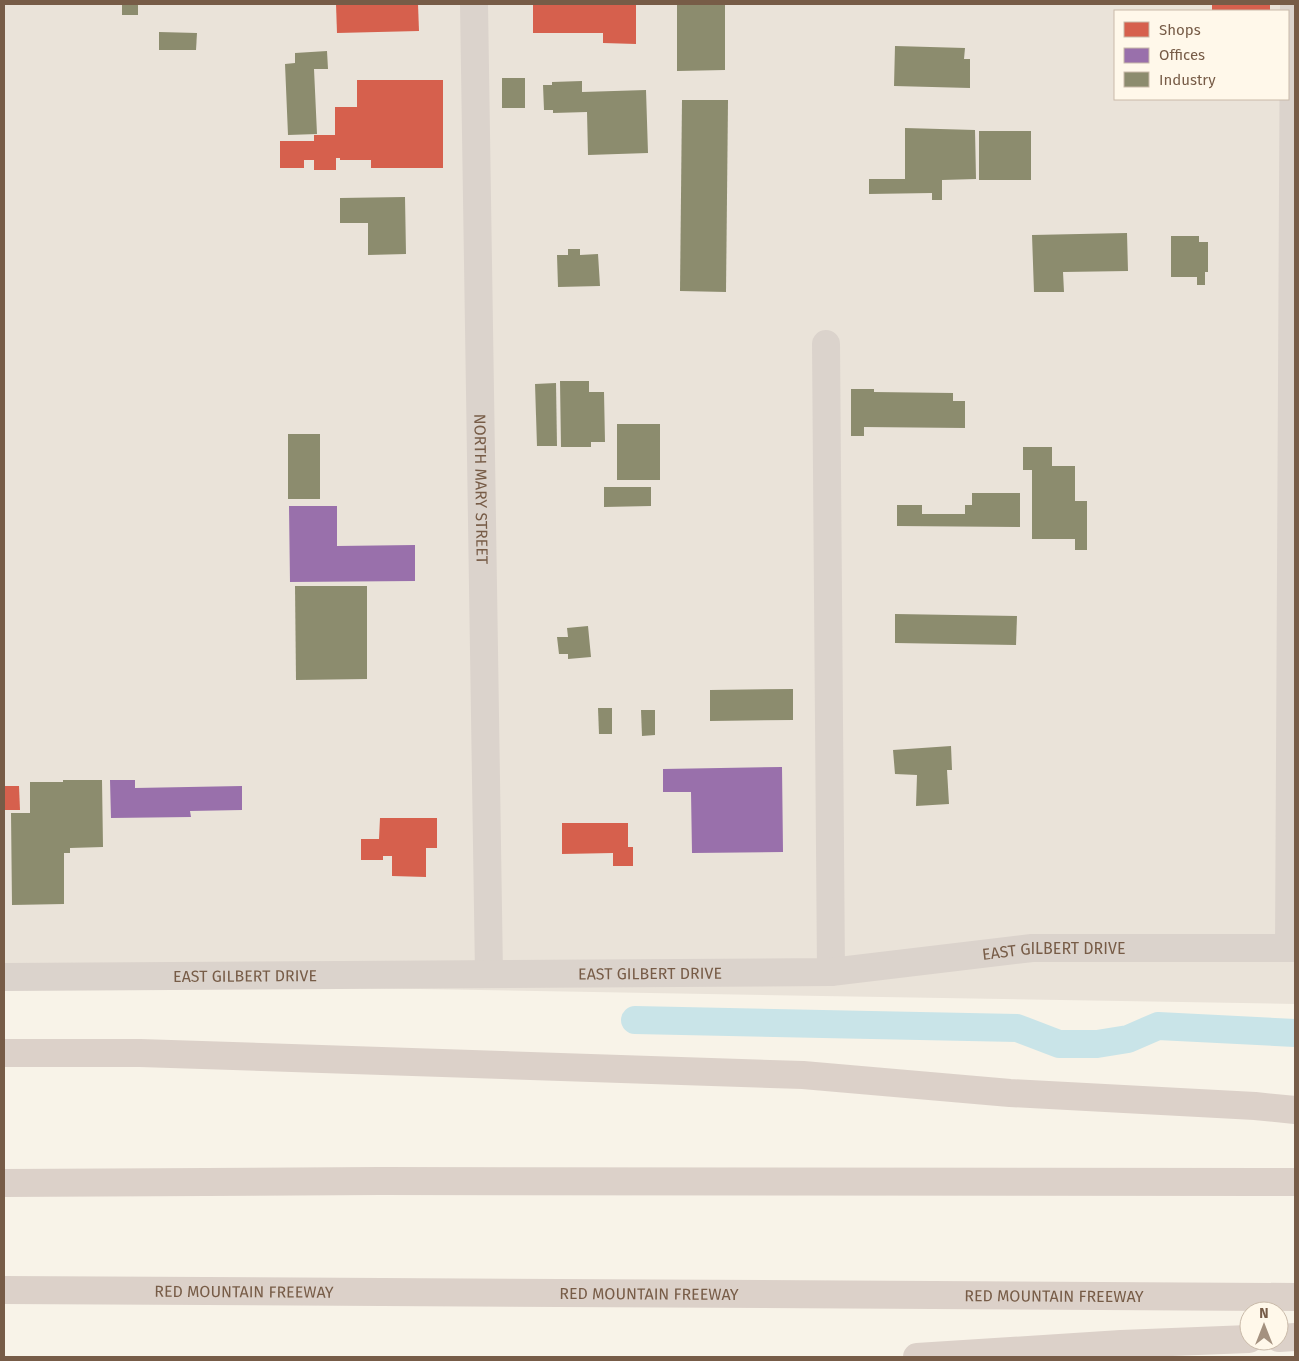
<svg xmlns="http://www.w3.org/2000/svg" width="1299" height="1361" font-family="'Fira Sans',sans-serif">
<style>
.industrial{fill:#eae3d9;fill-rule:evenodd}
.shops{fill:#d6604d}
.offices{fill:#9970ab}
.industry{fill:#8c8c6e}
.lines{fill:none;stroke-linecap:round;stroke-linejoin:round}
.canal{stroke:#c9e4e8;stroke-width:28}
.minor{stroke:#dbd3cc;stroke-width:28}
.highway{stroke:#dcd1c9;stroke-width:28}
.labels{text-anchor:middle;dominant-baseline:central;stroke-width:5;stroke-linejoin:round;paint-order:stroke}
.street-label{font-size:16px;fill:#775c47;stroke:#fff8ea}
</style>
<rect width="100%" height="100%" fill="#f8f3e8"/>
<path class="industrial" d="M4 4H1295V1004L4 982ZM1115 11H1288V99H1115Z"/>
<g class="shops">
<polygon points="336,4 418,4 419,31 337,33"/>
<polygon points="533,4 636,4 636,44 603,43 603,33 533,33"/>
<rect x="1212" y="4" width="58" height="7"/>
<polygon points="357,80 443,80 443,168 371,168 371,160 340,160 340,158 336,158 336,170 314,170 314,160 304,160 304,168 280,168 280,141 314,141 314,135 335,135 335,107 357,107"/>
<polygon points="4,786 19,786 20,810 4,810"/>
<polygon points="380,818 437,818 437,848 426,848 426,877 392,876 392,856 383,856 383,860 361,860 361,839 379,839"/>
<polygon points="562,823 628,823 628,847 633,847 633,866 613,866 613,853 562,854"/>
</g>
<g class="offices">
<polygon points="289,506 337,506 337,546 415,545 415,581 290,582"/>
<polygon points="782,767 783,852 692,853 691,792 663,792 663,769"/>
<polygon points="110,780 135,780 135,788 242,786 242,810 190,811 191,817 111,818"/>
</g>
<g class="industry">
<rect x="122" y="4" width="16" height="11"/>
<polygon points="677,4 725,4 725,70 677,71"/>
<polygon points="159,32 197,33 196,50 159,50"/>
<polygon points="895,46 965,48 964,59 970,59 970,88 894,86"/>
<polygon points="327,51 328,69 314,69 317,134 288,135 285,64 295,63 295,53"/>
<rect x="502" y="78" width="23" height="30"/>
<polygon points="582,81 582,92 646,90 648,153 588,155 587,112 553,113 553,110 544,110 543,85 552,85 552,82"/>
<polygon points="682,100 728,100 726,292 680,291"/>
<polygon points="905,128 975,130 976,179 942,180 942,200 932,200 932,193 869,194 869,179 905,179"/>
<rect x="979" y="131" width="52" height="49"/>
<polygon points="405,197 406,254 368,255 368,223 340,223 340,198"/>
<polygon points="1127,233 1128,271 1063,272 1064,292 1034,292 1032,235"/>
<polygon points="1171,236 1199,236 1199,242 1208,242 1208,272 1205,272 1205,285 1197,285 1197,277 1171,277"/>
<polygon points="568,249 580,249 580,255 598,254 600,286 558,287 557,255 568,255"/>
<polygon points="560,381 589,381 589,392 604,392 605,442 591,442 591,447 561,447"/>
<polygon points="556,383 557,446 537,446 535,384"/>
<polygon points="851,389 874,389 874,392 953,393 953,401 965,401 965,428 864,427 864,436 851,436"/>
<rect x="617" y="424" width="43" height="56"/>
<rect x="288" y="434" width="32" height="65"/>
<polygon points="1023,447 1052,447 1052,466 1075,466 1075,501 1087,501 1087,550 1075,550 1075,539 1032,539 1032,470 1023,470"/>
<polygon points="604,487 651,487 651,506 604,507"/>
<polygon points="972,493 1020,493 1020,527 897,526 897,505 922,505 922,514 965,514 965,505 972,505"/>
<polygon points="295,586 367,586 367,679 296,680"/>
<polygon points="895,614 1017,616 1016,645 895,643"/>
<polygon points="588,626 591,657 568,659 568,654 559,654 557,637 568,637 567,628"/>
<polygon points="793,689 793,720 710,721 710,690"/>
<polygon points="598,708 612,708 612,734 599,734"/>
<polygon points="641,710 655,710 655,735 642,736"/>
<polygon points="951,746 952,770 947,770 949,804 916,806 917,775 895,774 893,750"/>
<polygon points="63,780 102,780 103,847 70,848 70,853 64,853 64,904 12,905 11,813 30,813 30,782 63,782"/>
</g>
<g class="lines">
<polyline class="canal" points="635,1020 1017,1028 1059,1044 1097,1044 1128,1039 1158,1026 1295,1033"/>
<g class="minor">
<path id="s1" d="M474 4 489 974"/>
<polyline points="826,344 831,972"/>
<polyline points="1289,948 1294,4"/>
<path id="s2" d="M4 977 831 972 1032 948H1295"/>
</g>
<g class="highway">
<polyline points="4,1053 140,1053 803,1075 1010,1093 1255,1106 1295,1110"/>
<polyline points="4,1183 380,1181 1295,1182"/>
<path id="s3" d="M4 1290 1295 1297"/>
<polyline points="1279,1338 1295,1337"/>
<polyline points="917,1357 1121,1344 1249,1339"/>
</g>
</g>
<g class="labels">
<g class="street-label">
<text stroke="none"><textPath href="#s1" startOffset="485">NORTH MARY STREET</textPath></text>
<text stroke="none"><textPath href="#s2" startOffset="1051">EAST GILBERT DRIVE</textPath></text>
<text stroke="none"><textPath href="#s2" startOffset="646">EAST GILBERT DRIVE</textPath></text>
<text stroke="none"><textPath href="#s2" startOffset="241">EAST GILBERT DRIVE</textPath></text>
<text stroke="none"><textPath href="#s3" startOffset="240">RED MOUNTAIN FREEWAY</textPath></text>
<text stroke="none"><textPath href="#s3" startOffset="645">RED MOUNTAIN FREEWAY</textPath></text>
<text stroke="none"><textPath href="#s3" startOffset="1050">RED MOUNTAIN FREEWAY</textPath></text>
</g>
</g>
<rect width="1299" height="1361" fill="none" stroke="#775c47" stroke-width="10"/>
<rect x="1114" y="10" width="175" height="90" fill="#fff8ea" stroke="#c9baa9"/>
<rect x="1124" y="22" width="25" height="15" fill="#d6604d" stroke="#c9baa9"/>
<text x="1159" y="35" font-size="15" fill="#775c47">Shops</text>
<rect x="1124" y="48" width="25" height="15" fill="#9970ab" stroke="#c9baa9"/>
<text x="1159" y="60" font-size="15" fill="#775c47">Offices</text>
<rect x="1124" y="72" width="25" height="15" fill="#8c8c6e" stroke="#c9baa9"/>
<text x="1159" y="85" font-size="15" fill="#775c47">Industry</text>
<g transform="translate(1264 1326)"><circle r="24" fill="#fff8ea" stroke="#c9baa9"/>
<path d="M0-4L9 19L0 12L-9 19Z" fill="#a4917f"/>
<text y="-8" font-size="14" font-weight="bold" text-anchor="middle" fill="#775c47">N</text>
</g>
</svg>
